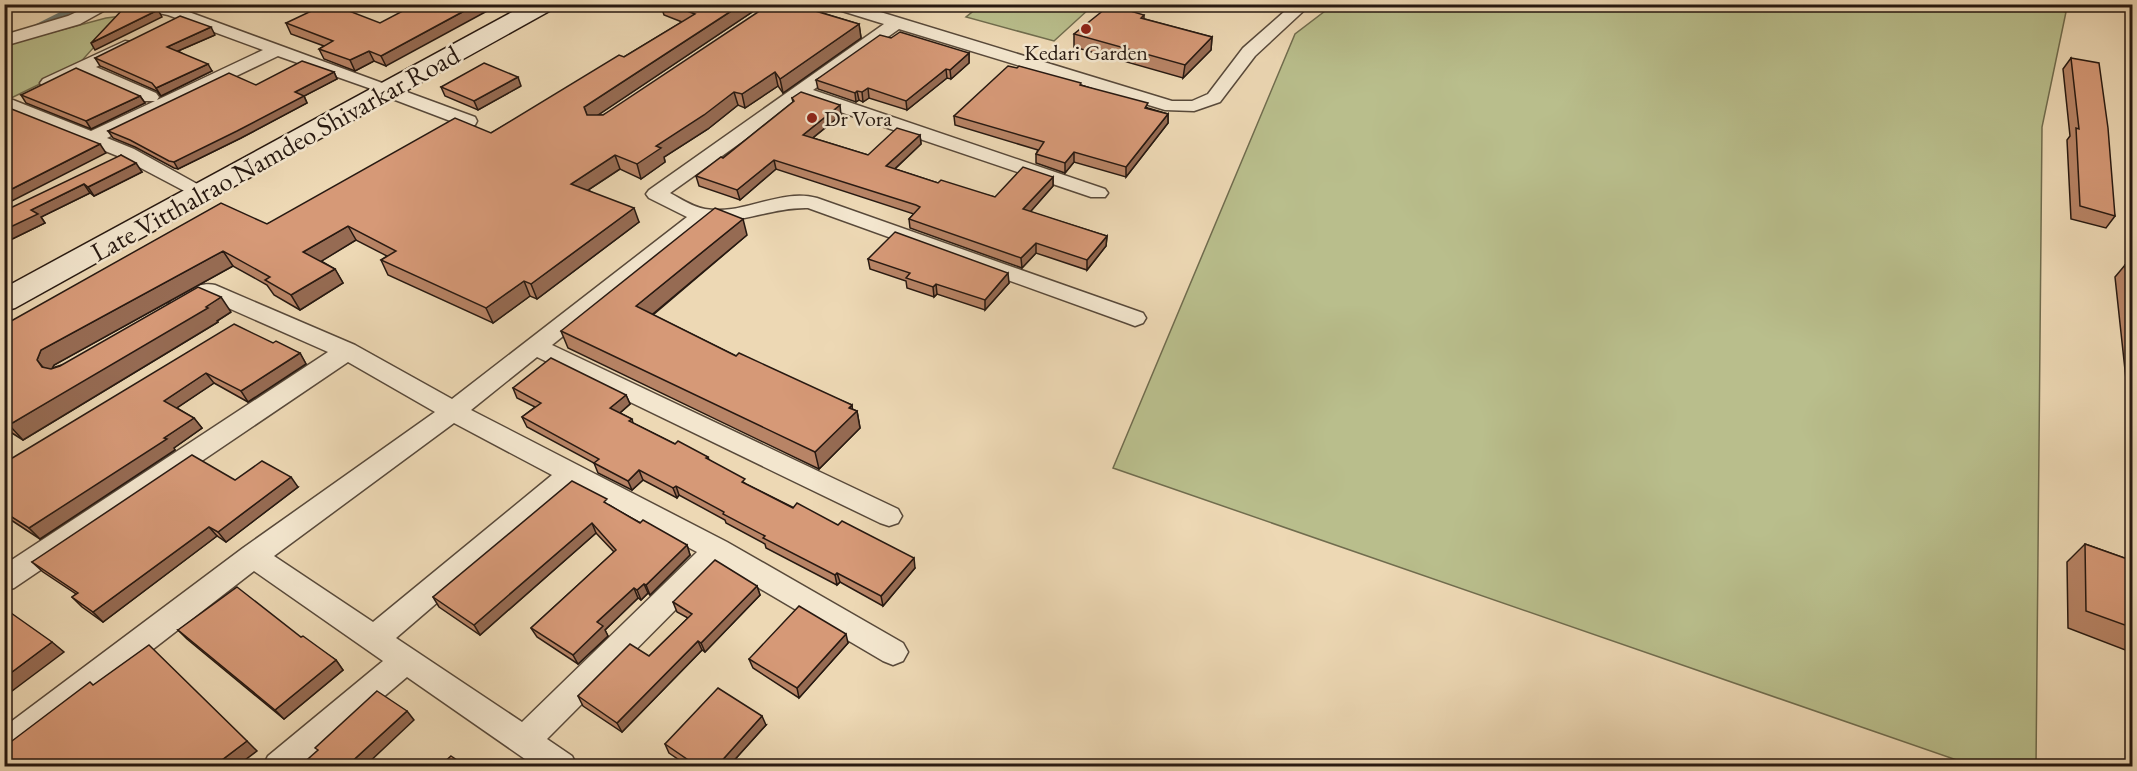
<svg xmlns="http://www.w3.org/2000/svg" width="2137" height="771" font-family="'EB Garamond',serif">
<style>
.green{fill:#b9be8c;stroke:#706c4e;stroke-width:1.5}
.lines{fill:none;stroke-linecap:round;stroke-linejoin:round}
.stream{stroke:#6c7972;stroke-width:6}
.minor-casing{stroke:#58493a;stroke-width:3}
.secondary-casing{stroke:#271911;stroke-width:3}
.minor{fill:#f3e6ce;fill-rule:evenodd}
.secondary{fill:#f3e6ce;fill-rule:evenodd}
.wall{fill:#b88466;stroke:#271911;stroke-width:1.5}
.shaded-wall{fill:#966b53;stroke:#271911;stroke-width:1.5}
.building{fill:#d69977;stroke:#271911;stroke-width:1.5}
.poi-dot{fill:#8f2418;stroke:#f3e6ce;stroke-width:2}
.labels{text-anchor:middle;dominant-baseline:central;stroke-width:5;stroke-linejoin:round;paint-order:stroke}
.far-poi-label{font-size:22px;fill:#271911;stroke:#f3e6ce}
.street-label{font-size:27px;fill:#271911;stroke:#f3e6ce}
</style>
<rect width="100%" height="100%" fill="#edd8b4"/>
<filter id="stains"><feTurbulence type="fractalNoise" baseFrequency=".00333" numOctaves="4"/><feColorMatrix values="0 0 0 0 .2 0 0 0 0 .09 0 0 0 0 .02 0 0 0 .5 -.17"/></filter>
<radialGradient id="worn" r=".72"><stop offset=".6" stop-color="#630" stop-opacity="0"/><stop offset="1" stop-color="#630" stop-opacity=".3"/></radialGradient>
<g class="green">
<polygon points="981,5 1070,5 1089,9 1054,41 966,17"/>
<polygon points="2042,5 2066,12 2042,127 2036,766 1974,766 1113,468 1295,34 1333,5"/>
<polygon points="122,16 77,66 5,101 5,45 106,18"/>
</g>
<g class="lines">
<polyline class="stream" points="37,27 83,4"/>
<defs>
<g id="minor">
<polygon points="94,4 116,4 80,24 4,46 4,35 68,16"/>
<polygon points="128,4 164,4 178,8 475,117 477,121 475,125 461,125 382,95 380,92 278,56 107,138 134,149 199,185 202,189 199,193 192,195 120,157 4,110 4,99 13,100 91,131 155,101 144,101 82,74 55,87 43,87 40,83 43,79 125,41 131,42 134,46 131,50 96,67 156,93 159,97 157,100 263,50 168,15 130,7"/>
<path d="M827 4H854L1172 101H1192L1208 94 1243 48 1293 4H1311L1255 56 1220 102 1194 111 1165 110 899 29 813 90 1105 189 1108 193 1105 197H1091L802 99 670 193C681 199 693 207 705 209 743 216 779 188 817 198L1143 313 1146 318 1143 323 1135 326 1127 323 808 208C773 207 741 224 707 221L552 345 898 509 902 516 898 523 889 526 880 523 537 357 471 410 727 542 903 643 908 652 903 661 893 665 883 661 720 565 547 739 572 756 577 766H535L407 677 302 766H263L268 756 383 661 254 571 15 756 4 760V727L243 548 435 412 348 362 14 588 4 591V565L328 352 208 299 179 312 171 310 168 305C176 293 201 281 215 285L355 345 452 399 687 217 649 198 646 194 649 190 884 24 829 7ZM454 423 552 475 373 622 274 556ZM573 486 697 552 522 722 396 638Z"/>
</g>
<polygon id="secondary" points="527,4 556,4 553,9 15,308 4,311 4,288"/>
</defs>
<use href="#minor" class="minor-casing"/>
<use href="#secondary" class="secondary-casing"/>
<use href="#minor" class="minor"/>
<use href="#secondary" class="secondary"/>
</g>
<g class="wall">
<polygon points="656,4 764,4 598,115 603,115 810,9 859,24 861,38 783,93 778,86 745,108 738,105 708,129 664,157 665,162 641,179 620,169 588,190 639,222 537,299 530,296 493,323 388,275 381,260 387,256 356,240 321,261 335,269 343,283 300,310 274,295 267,285 233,266 54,365 52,368 231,312 217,321 218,322 23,440 4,428 4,325 267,224 491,133 624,57 682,22 664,15 661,6"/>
<polygon points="1144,15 1144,19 1212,37 1211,50 1183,78 1074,47 1074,34"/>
<polygon points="286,23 380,23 386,66 374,61 355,71 324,59 319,49 324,46 291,34"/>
<polygon points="215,35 178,51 212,71 161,96 157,91 100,66 95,58"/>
<polygon points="891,38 969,53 969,63 951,79 947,78 907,110 869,98 863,102 859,100 856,102 818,89 816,80"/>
<polygon points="2071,58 2115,216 2106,228 2071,219 2067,140 2070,136 2063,69"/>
<polygon points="334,72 337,79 304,96 307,103 241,138 178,169 174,168 135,147 113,138 108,131"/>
<polygon points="1081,85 1148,108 1168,114 1168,123 1126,177 1074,162 1065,173 1036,163 1036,154 1038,150 955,125 954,116"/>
<polygon points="521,86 478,110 445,96 441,87"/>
<polygon points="21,95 140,96 145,103 91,129 26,103"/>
<polygon points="792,98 841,115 813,138 868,155 920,135 921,144 895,169 938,183 995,197 1053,177 1053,186 1030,212 1107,236 1106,246 1087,270 1036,253 1022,268 910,228 909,219 914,214 776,169 740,200 699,186 696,176 723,158 793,102"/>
<polygon points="121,155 142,172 94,196 90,193 41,217 45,223 4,243"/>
<polygon points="747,235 653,315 736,356 852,405 852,409 857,411 860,428 819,469 568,348 561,331"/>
<polygon points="868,259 1009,283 985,310 937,294 934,297 907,288 906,281 870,269"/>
<polygon points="2125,265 2133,267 2133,408 2129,407 2115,277"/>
<polygon points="273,343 300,353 306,364 248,402 214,383 177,408 194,418 202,428 174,448 175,450 40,539 11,520 4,524 4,463"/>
<polygon points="513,388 626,395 630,404 620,413 632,419 633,423 675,444 708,457 709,460 746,484 915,568 883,606 840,582 837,585 766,548 765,544 726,523 725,520 679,495 677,498 643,480 632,490 598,473 594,463 527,427 522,417 535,407 517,398"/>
<polygon points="235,480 298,487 226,542 217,536 103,622 82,607 72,597 76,594 43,572 32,562"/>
<polygon points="609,505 640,523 687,545 690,555 650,595 648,593 641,600 638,598 605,630 608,636 578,664 537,637 531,628 614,552 596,533 480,635 439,607 433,597"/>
<polygon points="2085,544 2133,561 2133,653 2068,628 2067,562"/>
<polygon points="757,586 760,595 705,652 702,650 622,732 583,706 578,696 649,656 688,618 677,612 673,602"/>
<polygon points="178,630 301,637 336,660 343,670 284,719 187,639"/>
<polygon points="848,643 799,698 753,668 749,659"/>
<polygon points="766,725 729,766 688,766 669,753 665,744"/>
</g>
<g class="shaded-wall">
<polygon points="477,4 500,4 386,66 381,56"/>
<polygon points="742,4 764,4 589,121 584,107"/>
<polygon points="800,4 809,4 810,12 798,6"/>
<polygon points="158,10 162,17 95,50 91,43"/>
<polygon points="859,24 861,38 783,93 780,79"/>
<polygon points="211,27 215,35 171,54 167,47"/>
<polygon points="1212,37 1211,50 1183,78 1185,65"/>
<polygon points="369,51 374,61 355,71 350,60"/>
<polygon points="969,53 969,63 951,79 950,70"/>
<polygon points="208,64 212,71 161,96 156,88"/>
<polygon points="946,69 947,78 907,110 906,101"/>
<polygon points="334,72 337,79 304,96 307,103 241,138 178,169 174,162 295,92"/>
<polygon points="775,72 778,86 745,108 742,94"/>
<polygon points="518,77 521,86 478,110 474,101"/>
<polygon points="868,88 869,98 863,102 862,92"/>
<polygon points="857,91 859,100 856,102 855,93"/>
<polygon points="734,92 738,105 708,129 664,157 665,162 641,179 637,164 656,146"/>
<polygon points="140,96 145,103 91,129 86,121"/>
<polygon points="840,105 841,115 805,144 803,135"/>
<polygon points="1168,114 1168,123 1126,177 1126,167"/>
<polygon points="920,135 921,144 887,176 886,166"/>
<polygon points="100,144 106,153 4,205 4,193"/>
<polygon points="1074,152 1074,162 1065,173 1065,163"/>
<polygon points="615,155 620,169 576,198 571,184"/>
<polygon points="774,160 776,169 740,200 737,190"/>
<polygon points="136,163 142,172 94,196 88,187"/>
<polygon points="1053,177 1053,186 1024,219 1023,209"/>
<polygon points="84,184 90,193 41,217 45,223 4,243 4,230 31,210"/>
<polygon points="634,208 639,222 537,299 531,284"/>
<polygon points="743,219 747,235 642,323 636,306"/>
<polygon points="348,226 356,240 312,267 303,252"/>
<polygon points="1107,236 1106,246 1087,270 1087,260"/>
<polygon points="1036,243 1036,253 1022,268 1021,258"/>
<polygon points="223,251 233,266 54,365 49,374 54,381 37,360 41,350"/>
<polygon points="335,269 343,283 300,310 291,295"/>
<polygon points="1008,273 1009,283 985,310 985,300"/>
<polygon points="524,281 530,296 493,323 486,308"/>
<polygon points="936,284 937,294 934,297 933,287"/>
<polygon points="221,297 231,312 217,321 218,322 23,440 9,425"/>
<polygon points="300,353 306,364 248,402 241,391"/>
<polygon points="206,373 214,383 172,411 164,401"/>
<polygon points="626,395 630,404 614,418 610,408"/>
<polygon points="852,405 853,414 857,411 860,428 819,469 815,452"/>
<polygon points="194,418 202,428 174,448 175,450 40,539 29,528"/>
<polygon points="639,470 643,480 632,490 628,481"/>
<polygon points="291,477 298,487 226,542 218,532"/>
<polygon points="676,486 679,495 677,498 673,488"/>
<polygon points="4,513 11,520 4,524"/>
<polygon points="592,523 596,533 480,635 474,625"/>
<polygon points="209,527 217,536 103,622 93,612"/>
<polygon points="687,545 690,555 650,595 646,585"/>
<polygon points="914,558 915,568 883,606 881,596"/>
<polygon points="837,573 840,582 837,585 835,575"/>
<polygon points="644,584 648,593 641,600 637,590"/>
<polygon points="757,586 760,595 705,652 701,643"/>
<polygon points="634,588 638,598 605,630 608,636 578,664 573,655 597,622"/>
<polygon points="846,634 848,643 799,698 797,688"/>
<polygon points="698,641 702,650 622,732 617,723"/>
<polygon points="52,642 64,652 4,697 4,678"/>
<polygon points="336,660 343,670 284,719 275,710"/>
<polygon points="407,711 414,720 365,766 347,766"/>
<polygon points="762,716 766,725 729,766 717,766"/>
<polygon points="247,741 257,751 237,766 214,766"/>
</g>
<g class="building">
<polygon points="326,4 331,4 380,23 416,4 477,4 381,56 369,51 350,60 319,49 333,41 286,23"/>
<polygon points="668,4 742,4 584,107 587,115 603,115 770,4 800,4 798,6 859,24 780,79 775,72 742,94 734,92 704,115 656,146 661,148 637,164 615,155 571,184 634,208 531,284 524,281 486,308 381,260 396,251 348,226 303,252 335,269 291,295 265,280 270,277 223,251 41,350 37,360 42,367 51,369 60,366 198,287 221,297 206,307 208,308 9,425 4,422 4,325 221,203 267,224 455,118 491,133 619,55 624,57 695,14"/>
<polygon points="1110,5 1144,15 1141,18 1212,37 1185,65 1074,34"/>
<polygon points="146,7 158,10 91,43 124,8"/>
<polygon points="180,16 211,27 167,47 208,64 156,88 152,83 95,58"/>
<polygon points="900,32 969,53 950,70 946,69 906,101 868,88 862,92 857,91 855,93 816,80 880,35 891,38"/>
<polygon points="2071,58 2099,63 2108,128 2115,216 2080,206 2076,128 2079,129"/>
<polygon points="302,61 334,72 295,92 304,96 237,131 174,162 169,161 130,140 108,131 229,73 256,85"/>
<polygon points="484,63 518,77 474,101 441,87"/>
<polygon points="1008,66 1017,68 1019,66 1081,83 1080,85 1148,103 1145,108 1168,114 1126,167 1074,152 1065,163 1036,154 1044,142 954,116"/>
<polygon points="76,68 140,96 86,121 21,95"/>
<polygon points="801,92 840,105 803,135 868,155 897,128 920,135 886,166 938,183 941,180 995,197 1023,167 1053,177 1023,209 1107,236 1087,260 1036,243 1021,258 909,219 920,207 916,205 774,160 737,190 696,176 721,157 723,158 794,101 792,98"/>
<polygon points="4,106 100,144 4,193"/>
<polygon points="121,155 136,163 88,187 84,184 31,210 38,214 4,230 4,211"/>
<polygon points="715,208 743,219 636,306 736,356 739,353 852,405 849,408 857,411 815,452 561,331"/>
<polygon points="895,232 1008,273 985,300 936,284 933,287 906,278 910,273 868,259"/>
<polygon points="2125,265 2133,267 2133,326"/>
<polygon points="234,324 273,343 276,341 300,353 241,391 206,373 164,401 194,418 164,438 167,439 29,528 4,512 4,463"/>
<polygon points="551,358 626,395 610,408 632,419 629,421 675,444 678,441 708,457 706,458 745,479 742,482 793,508 797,503 838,525 842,521 914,558 881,596 837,573 835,575 763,538 765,536 723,514 724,512 676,486 673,488 639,470 628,481 594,463 599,459 522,417 541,403 513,388"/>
<polygon points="192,455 235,480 262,461 291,477 218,532 209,527 93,612 72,597 78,593 32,562"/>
<polygon points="572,481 607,499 604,502 640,523 643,520 687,545 646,585 644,584 637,590 634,588 597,622 603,626 573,655 531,628 616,550 592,523 474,625 433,597"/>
<polygon points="2085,544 2133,561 2133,628 2086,611"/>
<polygon points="715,560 757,586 701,643 698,641 617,723 578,696 630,644 649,656 692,614 673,602"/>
<polygon points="237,587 301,637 303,636 336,660 275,710 178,630"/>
<polygon points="799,606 846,634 797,688 749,659"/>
<polygon points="4,608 52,642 4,678"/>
<polygon points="149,645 247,741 214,766 4,766 4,747 90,682 93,685"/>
<polygon points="718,688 762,716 717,766 697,766 665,744"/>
<polygon points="377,691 407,711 347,766 300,766 318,750 315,748"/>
<polygon points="451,756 466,766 440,766"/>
</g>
<g class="poi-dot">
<circle cx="1086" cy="29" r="6"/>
<circle cx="812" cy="118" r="6"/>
</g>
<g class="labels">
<g class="far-poi-label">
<text x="1086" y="52">Kedari Garden</text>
<text x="824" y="118" text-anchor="start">Dr Vora</text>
</g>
<g class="street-label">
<text transform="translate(275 153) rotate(-29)">Late Vitthalrao Namdeo Shivarkar Road</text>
</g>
</g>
<rect width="2137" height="771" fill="none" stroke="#edd8b4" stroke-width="24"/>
<rect x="6" y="6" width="2125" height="759" fill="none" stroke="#271911" stroke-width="3"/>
<rect x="12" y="12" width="2113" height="747" fill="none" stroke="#271911" stroke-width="1.5"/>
<rect width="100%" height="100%" filter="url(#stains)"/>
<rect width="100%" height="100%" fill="url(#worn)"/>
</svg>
